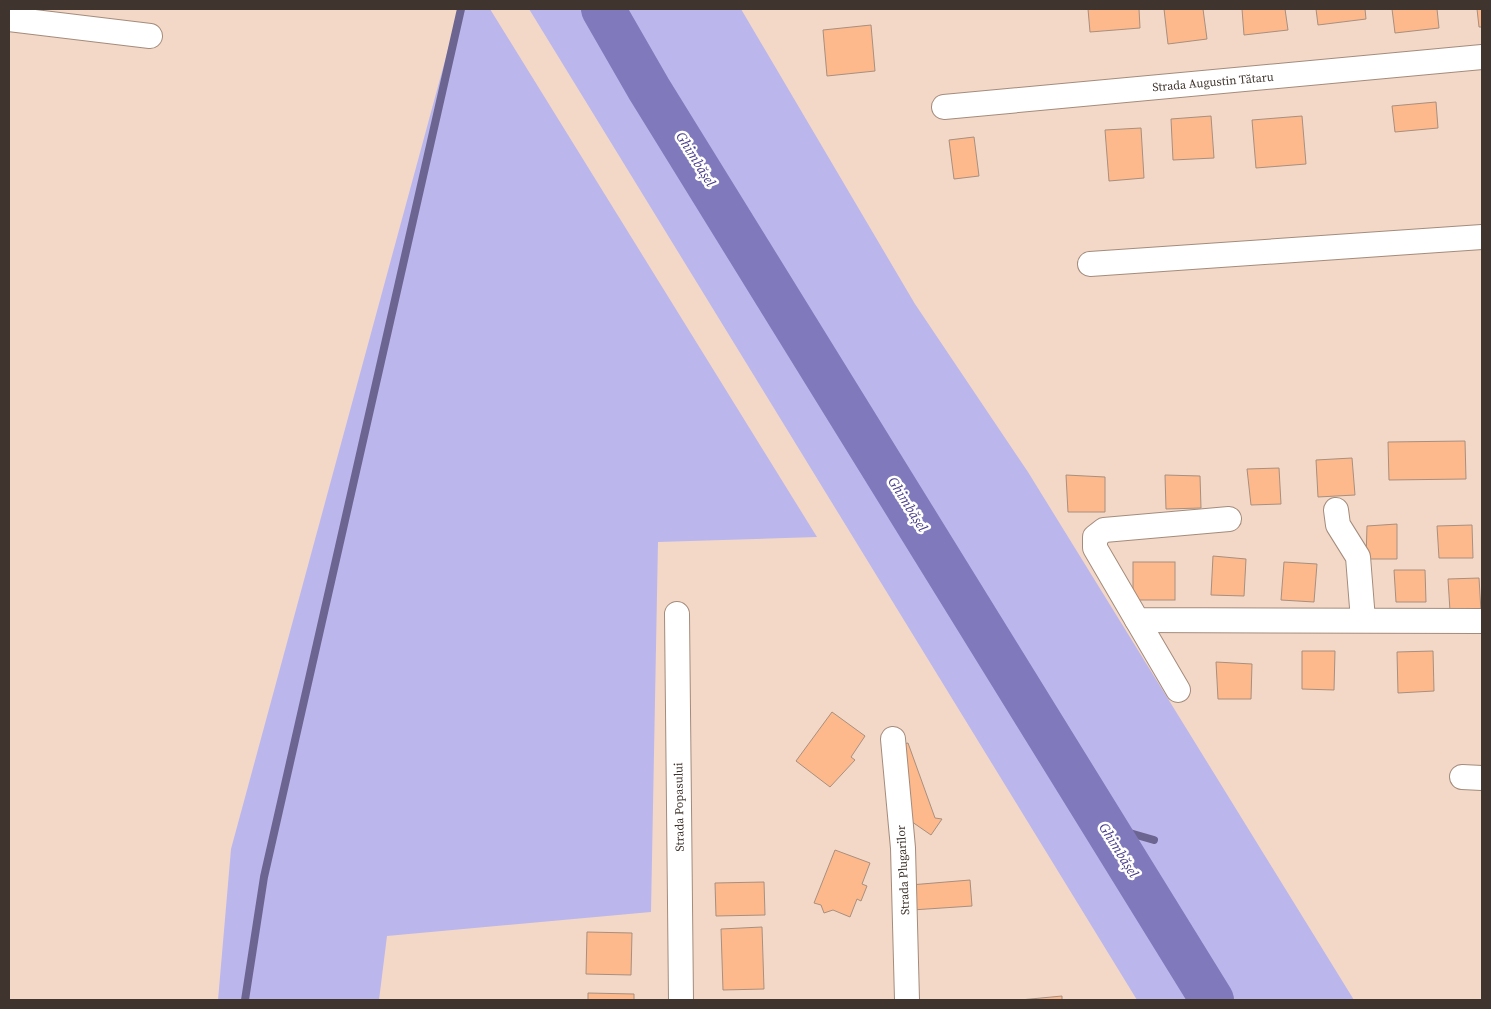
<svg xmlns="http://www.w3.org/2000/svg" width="1491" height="1009" font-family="'Source Serif 4',serif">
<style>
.green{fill:#bbb7ed}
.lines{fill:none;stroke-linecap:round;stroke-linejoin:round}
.stream{stroke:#6d6591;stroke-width:8}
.river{stroke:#8079bb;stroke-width:44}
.building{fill:#fdb98c;stroke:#a88f7f}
.minor-casing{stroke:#a48b7b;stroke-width:26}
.minor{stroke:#fff;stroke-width:24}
.labels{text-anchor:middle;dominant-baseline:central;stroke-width:5;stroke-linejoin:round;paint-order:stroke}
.street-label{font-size:12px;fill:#40352e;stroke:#fff}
.water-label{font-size:14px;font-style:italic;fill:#48398a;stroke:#fff}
</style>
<rect width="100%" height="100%" fill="#f3d8c7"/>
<g class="green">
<polygon points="459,9 490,9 817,537 658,542 651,912 387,936 379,1000 218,1000 231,849"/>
<polygon points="529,9 741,9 915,304 1028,472 1354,1000 1137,1000"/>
</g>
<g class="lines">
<g class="stream">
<polyline points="1102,825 1154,840"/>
<polyline points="245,1000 264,877 461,9"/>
</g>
<polyline class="river" points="603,9 649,89 1212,1000"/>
</g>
<g class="building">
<polygon points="1088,9 1139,9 1140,28 1090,32"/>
<polygon points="1164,9 1203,9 1207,39 1168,44"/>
<polygon points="1242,9 1285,9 1288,30 1244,35"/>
<polygon points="1316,9 1365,9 1366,19 1318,25"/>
<polygon points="1392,9 1437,9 1439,28 1395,33"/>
<polygon points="1477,9 1482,9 1482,27 1479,27"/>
<polygon points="871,25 875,71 827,76 823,30"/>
<polygon points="1436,102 1438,128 1395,132 1392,106"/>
<polygon points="1211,116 1214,158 1173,160 1171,119"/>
<polygon points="1302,116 1306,164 1256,168 1252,120"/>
<polygon points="1141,128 1144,178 1109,181 1105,130"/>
<polygon points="974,137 979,176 954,179 949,140"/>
<polygon points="1465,441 1466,479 1389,480 1388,442"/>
<polygon points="1352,458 1355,495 1318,497 1316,460"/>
<polygon points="1279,468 1281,504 1251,505 1247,469"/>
<polygon points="1066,475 1105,477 1105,512 1068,512"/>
<polygon points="1165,475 1200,476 1201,508 1166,509"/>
<polygon points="1397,524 1397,559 1366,559 1367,526"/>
<polygon points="1472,525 1473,558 1439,558 1437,526"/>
<polygon points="1213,556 1246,559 1244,596 1211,595"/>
<rect x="1133" y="562" width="42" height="38"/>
<polygon points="1284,562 1317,564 1314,602 1281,600"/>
<polygon points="1394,570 1425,570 1426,602 1396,602"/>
<polygon points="1479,578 1481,611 1450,611 1448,579"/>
<polygon points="1302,651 1335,651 1334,690 1302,689"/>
<polygon points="1433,651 1434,691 1398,693 1397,652"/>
<polygon points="1216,662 1252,664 1251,699 1218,699"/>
<polygon points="832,712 865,736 851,757 855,760 830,787 796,761"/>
<polygon points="908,743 935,818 942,819 931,835 905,817 898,745"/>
<polygon points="835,850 870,863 862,884 867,886 861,901 857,899 850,917 833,910 824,913 821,905 814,903"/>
<polygon points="970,880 972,906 912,910 910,885"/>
<polygon points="764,882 765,915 716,916 715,883"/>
<polygon points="762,927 764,989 723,990 721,929"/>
<polygon points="587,932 632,933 631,975 586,974"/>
<polygon points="588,993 634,994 634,1000 588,1000"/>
<polygon points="1062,996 1062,1000 1020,1000"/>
</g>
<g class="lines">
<defs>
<g id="minor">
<polyline points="9,19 150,36"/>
<polyline points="944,107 1482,57"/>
<polyline points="1090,264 1482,237"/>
<polyline points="1336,510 1338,525 1358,557 1363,620"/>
<polyline points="1229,519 1104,530 1095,537 1095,548 1137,620 1482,621"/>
<polyline points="677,614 681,1000"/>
<polyline points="1137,620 1178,690"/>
<polyline points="893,739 903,848 907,1000"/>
<polyline points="1462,777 1482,778"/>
</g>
</defs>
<use href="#minor" class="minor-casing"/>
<use href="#minor" class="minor"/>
</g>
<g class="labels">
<g class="street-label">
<text transform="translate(1213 82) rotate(-5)">Strada Augustin Tătaru</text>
<text transform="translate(679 807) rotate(-91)">Strada Popasului</text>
<text transform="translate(903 870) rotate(-93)">Strada Plugarilor</text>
</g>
<g class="water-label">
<text transform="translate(696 159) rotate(58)">Ghimbășel</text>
<text transform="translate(908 504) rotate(58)">Ghimbășel</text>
<text transform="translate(1119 850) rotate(58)">Ghimbășel</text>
</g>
</g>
<rect width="1491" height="1009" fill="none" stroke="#40352e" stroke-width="20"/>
</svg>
